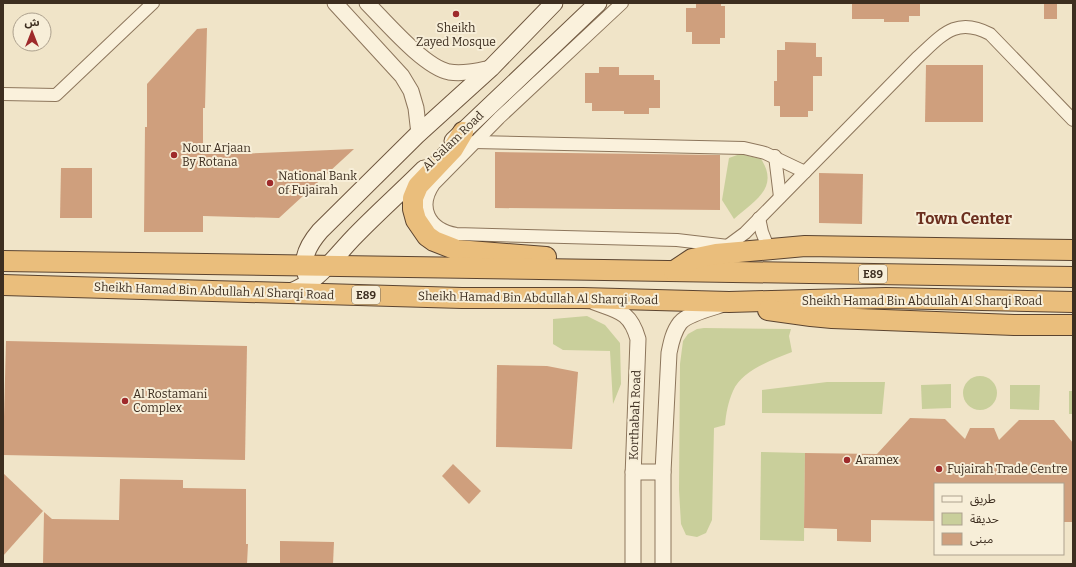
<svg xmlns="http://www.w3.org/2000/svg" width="1076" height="567" font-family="Bitter,'Noto Sans Arabic',serif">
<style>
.green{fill:#c9cf9b}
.building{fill:#cf9f7d}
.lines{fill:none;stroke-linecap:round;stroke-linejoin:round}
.minor-casing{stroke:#8d765c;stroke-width:14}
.tertiary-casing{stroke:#8d765c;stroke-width:17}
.secondary-casing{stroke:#6f573f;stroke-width:19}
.trunk-casing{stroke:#5b4430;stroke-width:22}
.minor{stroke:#faf1dc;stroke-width:12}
.tertiary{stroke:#faf1dc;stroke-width:15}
.secondary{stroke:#faf1dc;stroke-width:17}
.trunk{stroke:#eabe7c;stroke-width:20}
.poi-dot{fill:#9e2a2b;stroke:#f7eed8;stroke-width:1.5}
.labels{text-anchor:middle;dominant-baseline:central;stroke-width:4;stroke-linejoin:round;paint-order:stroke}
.shield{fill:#f7eed8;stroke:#756857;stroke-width:1}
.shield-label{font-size:11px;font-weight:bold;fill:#3d2e20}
.poi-label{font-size:12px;fill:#3d2e20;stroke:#f7eed8;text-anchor:start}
.street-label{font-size:12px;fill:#3d2e20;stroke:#f7eed8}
.district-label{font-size:16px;font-weight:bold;fill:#6b2e1e;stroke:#f7eed8}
</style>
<rect width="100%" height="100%" fill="#f0e4c8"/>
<g class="green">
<path d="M740 154 761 159C780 188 754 201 734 219L722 200 729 158Z"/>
<polygon points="587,316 605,325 620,343 621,384 613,404 610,351 563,350 553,344 553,319"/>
<path d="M704 328 791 329 789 336 792 352C772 360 742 370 733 391 728 402 726 414 725 425L714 428 712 520 706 533 697 537 686 535 681 524 679 490 680 364 683 341 688 334 697 329Z"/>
<circle cx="980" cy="393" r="17"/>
<polygon points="827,382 885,382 882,414 762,413 762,390"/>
<polygon points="951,384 951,408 922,409 921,385"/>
<polygon points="1010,385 1040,385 1039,410 1010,409"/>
<rect x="1069" y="391" width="4" height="23"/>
<polygon points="761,452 805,453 804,541 760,540"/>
</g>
<g class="building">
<polygon points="696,3 721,3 721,6 725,6 725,38 720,38 720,44 692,44 692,32 686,32 686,8 696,8"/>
<polygon points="852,3 920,3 920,16 909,16 909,22 884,22 884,19 852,19"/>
<rect x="1044" y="3" width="13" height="16"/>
<polygon points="207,28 205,108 203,108 203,154 239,154 354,149 279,218 203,216 203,232 144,232 145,127 147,127 147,84 197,29"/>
<polygon points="785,42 816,43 816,57 822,57 822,76 813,76 813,111 808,111 808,117 780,117 780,106 774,106 774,81 777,81 777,50 785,50"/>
<polygon points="926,65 983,65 983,122 925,122"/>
<polygon points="599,67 619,67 619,75 654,75 654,80 660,80 660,108 649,108 649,114 624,114 624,111 592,111 592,103 585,103 585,73 599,73"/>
<polygon points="495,152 720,155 720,210 495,208"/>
<polygon points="61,168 92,168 92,218 60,218"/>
<polygon points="819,173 863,174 862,224 819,223"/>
<polygon points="6,341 247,346 245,460 3,455"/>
<polygon points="497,365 547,366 578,372 572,449 496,447"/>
<polygon points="910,418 945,419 965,439 970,428 994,428 999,440 1019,420 1054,420 1073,443 1073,522 1063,522 1063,484 935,484 935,521 871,520 871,542 837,541 837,529 804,528 805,453 877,454"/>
<polygon points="453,464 481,491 469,504 442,476"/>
<polygon points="3,473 43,511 3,556"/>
<polygon points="120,479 183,480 183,488 246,489 246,544 248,544 247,564 43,564 44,512 52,519 119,520"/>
<polygon points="280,541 334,542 333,564 280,564"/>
</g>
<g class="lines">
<defs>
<g id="minor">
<path d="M622 3 499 118 434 184C418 207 429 229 456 234L677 240 728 246"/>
<polyline points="3,94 56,95 153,3"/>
<polyline points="474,142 744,148 765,153 805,172"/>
<polyline points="775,156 780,197"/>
<polyline points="759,218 762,232 769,250"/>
<path d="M722 250 745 233 917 58C942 35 956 16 990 34L1073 120"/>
</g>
<g id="tertiary">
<polyline points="335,3 402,76 411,91 416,108 419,134"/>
<path d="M367 3C386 22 424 67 449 72 463 74 477 71 491 68"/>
<path d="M594 302C618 311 630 311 638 339L633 477V564"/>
<polyline points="633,472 663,472"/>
<path d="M663 564V472L669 353C671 343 673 332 680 323 687 314 712 308 724 304"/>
</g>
<g id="secondary">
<polyline points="453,141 598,3"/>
<path d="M308 278C299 261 308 245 320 231L417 135 491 68 554 3"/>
<path d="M288 293C317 283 333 259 353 238 376 214 401 192 424 169"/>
</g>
<g id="trunk">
<polyline points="463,132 453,149 418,186 413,198 413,209 416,220 427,236 434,241 457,250 546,257"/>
<polyline points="3,261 1073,277"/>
<polyline points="674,271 692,259 716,254 805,246 1073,250"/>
<polyline points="3,285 462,298 583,298 729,302 886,298 1073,302"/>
<polyline points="768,310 811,316 832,318 1014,325 1073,325"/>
</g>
</defs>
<use href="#minor" class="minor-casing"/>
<use href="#tertiary" class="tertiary-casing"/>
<use href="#secondary" class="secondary-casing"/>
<use href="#trunk" class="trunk-casing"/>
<use href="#minor" class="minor"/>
<use href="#tertiary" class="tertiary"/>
<use href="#secondary" class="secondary"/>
<use href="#trunk" class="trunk"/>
</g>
<g class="poi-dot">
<circle cx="456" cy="14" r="4"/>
<circle cx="174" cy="155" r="4"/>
<circle cx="270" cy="183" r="4"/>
<circle cx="125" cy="401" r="4"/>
<circle cx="847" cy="460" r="4"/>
<circle cx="939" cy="469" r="4"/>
</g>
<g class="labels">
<g class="shield">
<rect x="859" y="265" width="28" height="18" rx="3"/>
<rect x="352" y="286" width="28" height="18" rx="3"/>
</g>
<g class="shield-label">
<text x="873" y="274">E89</text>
<text x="366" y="295">E89</text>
</g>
<g class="poi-label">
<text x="456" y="28" text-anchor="middle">Sheikh<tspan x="456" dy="14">Zayed Mosque</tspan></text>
<text x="182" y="148">Nour Arjaan<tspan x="182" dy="14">By Rotana</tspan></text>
<text x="278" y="176">National Bank<tspan x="278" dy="14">of Fujairah</tspan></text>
<text x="133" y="394">Al Rostamani<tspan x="133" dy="14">Complex</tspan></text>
<text x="855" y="460">Aramex</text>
<text x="947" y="469">Fujairah Trade Centre</text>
</g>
<g class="street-label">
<text transform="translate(453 141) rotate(-44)">Al Salam Road</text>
<text transform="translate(214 291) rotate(2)">Sheikh Hamad Bin Abdullah Al Sharqi Road</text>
<text transform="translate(538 298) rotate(1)">Sheikh Hamad Bin Abdullah Al Sharqi Road</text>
<text x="922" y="301">Sheikh Hamad Bin Abdullah Al Sharqi Road</text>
<text transform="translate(635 415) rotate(-88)">Korthabah Road</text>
</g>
<g class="district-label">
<text x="964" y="218">Town Center</text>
</g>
</g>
<rect width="1076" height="567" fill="none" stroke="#3d2e20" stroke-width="8"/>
<rect x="934" y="483" width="130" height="72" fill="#f7eed8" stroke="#ada18e"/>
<rect x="942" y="496" width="20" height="6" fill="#faf1dc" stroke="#ada18e"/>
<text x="970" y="503" font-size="12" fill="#3d2e20">طريق</text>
<rect x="942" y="513" width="20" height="12" fill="#c9cf9b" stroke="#ada18e"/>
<text x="970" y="523" font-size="12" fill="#3d2e20">حديقة</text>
<rect x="942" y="533" width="20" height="12" fill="#cf9f7d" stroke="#ada18e"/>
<text x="970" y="543" font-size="12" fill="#3d2e20">مبنى</text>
<g transform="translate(32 32)"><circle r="19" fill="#f7eed8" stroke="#ada18e"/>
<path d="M0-3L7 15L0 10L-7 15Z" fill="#9e2a2b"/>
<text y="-6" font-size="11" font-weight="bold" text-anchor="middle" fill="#3d2e20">ش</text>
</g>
</svg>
